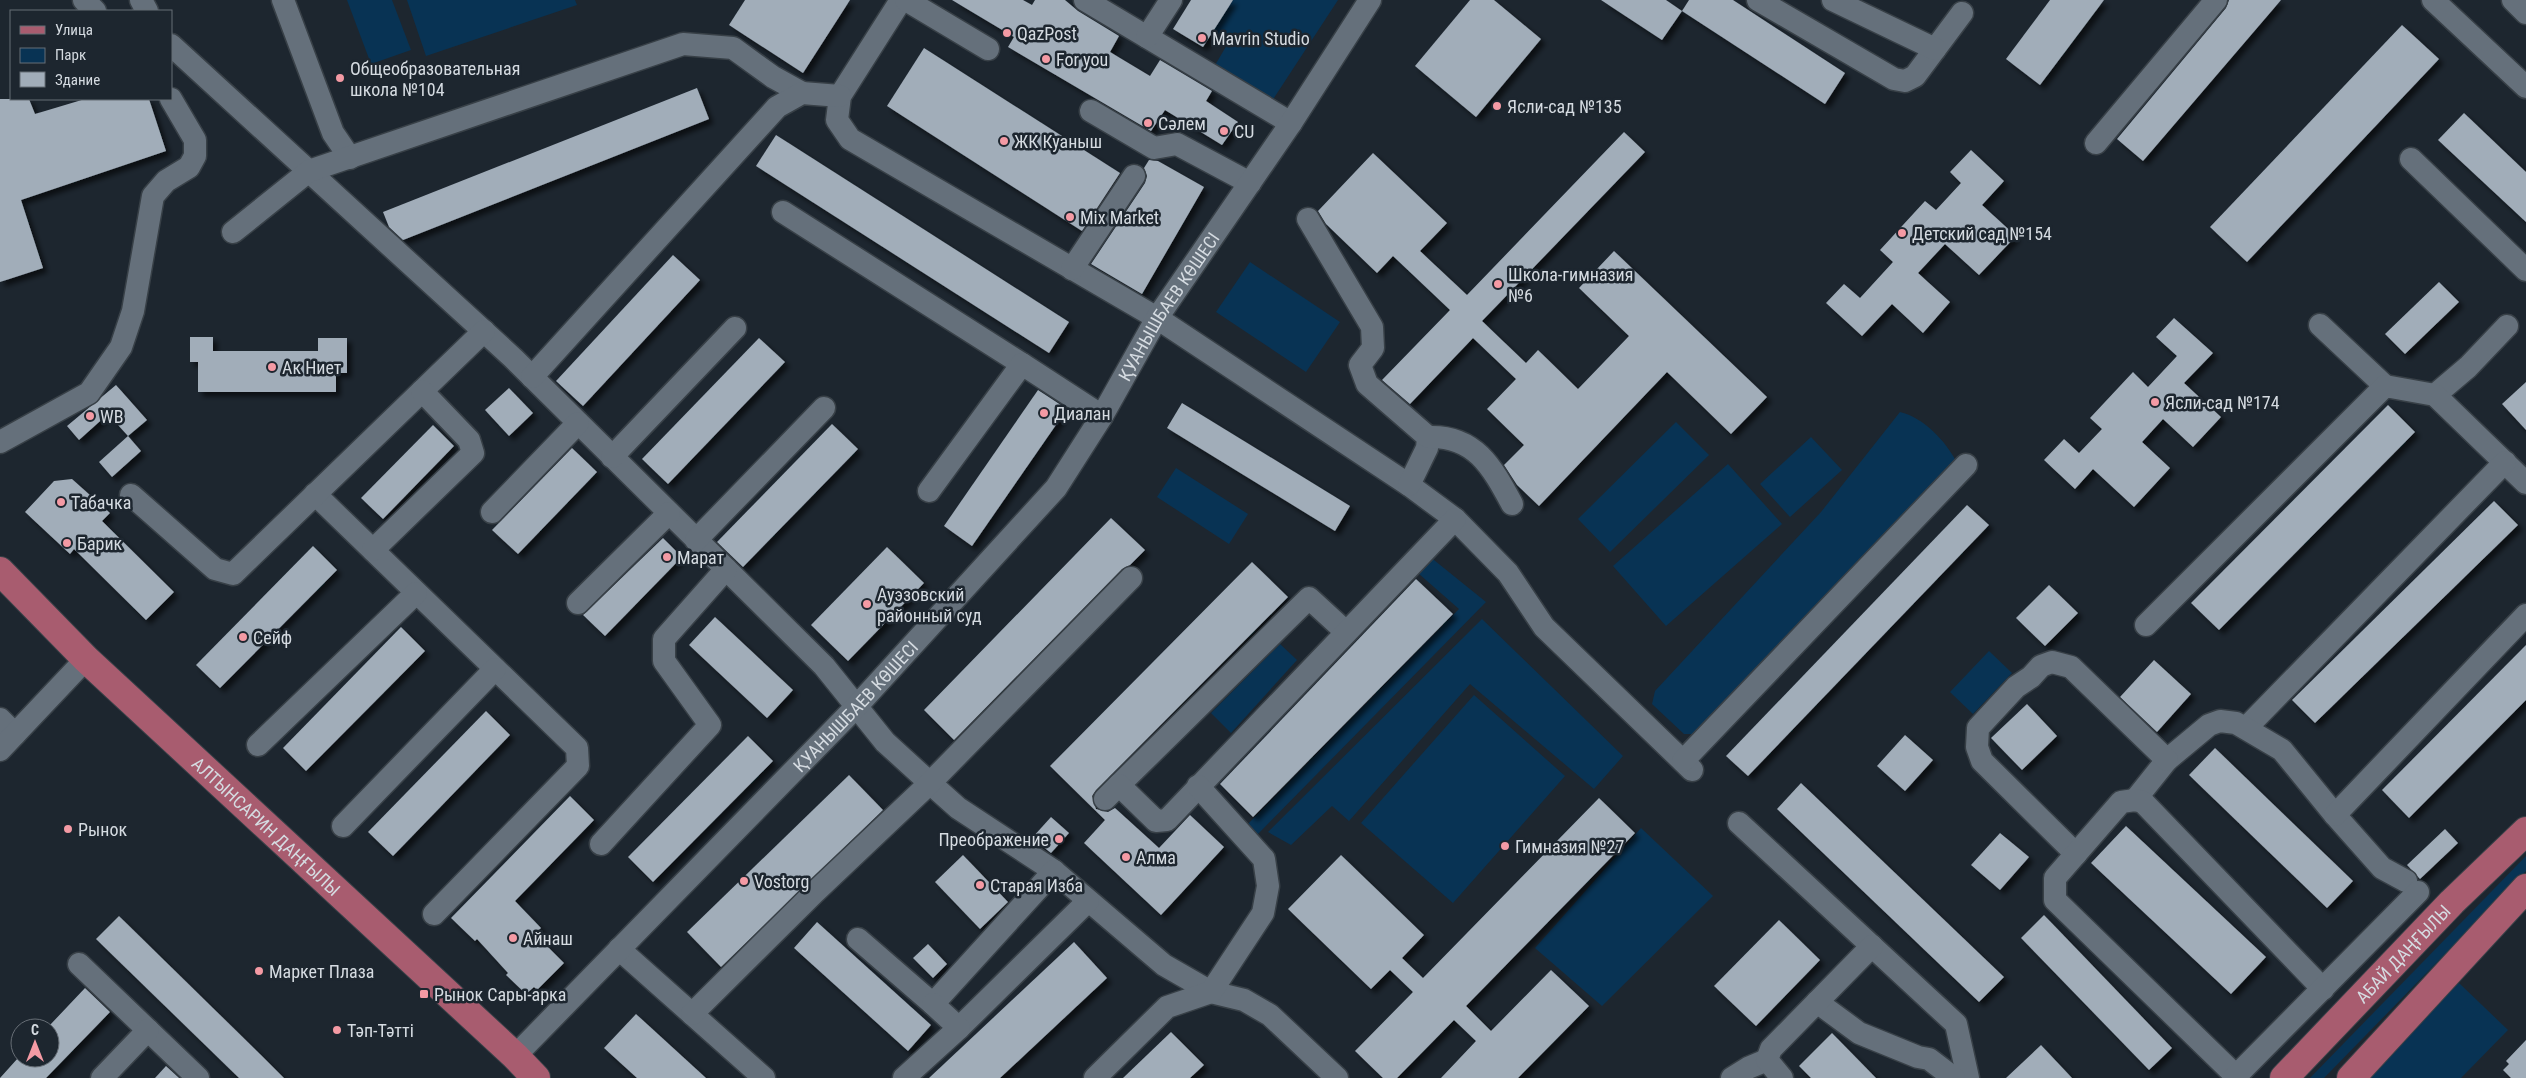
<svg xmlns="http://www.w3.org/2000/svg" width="2526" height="1078" font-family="'Roboto Condensed',sans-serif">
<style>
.green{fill:#083354}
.building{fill:#a1adb9;filter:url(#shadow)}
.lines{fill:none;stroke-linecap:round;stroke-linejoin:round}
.minor-casing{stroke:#384047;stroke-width:25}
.major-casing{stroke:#384047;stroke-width:30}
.minor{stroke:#65707b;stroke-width:22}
.major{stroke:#a85c6f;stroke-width:28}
.poi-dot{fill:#f49aa4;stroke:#1d262f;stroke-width:2}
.labels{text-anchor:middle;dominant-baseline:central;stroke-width:5;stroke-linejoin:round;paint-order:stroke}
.poi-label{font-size:18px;fill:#d5dbe1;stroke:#1d262f;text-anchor:start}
.street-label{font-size:18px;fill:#d5dbe1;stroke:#1d262f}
</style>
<defs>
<filter id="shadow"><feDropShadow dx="4.5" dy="4.5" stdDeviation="2.5" flood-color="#0009"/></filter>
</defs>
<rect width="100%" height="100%" fill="#1d262f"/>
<g class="green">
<polygon points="347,0 392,0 411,50 371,64"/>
<polygon points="407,0 575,0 577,5 426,56"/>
<polygon points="1233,0 1338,0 1270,104 1214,67 1228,43 1212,33"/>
<polygon points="1250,262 1340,322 1306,372 1216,312"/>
<path d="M1900 412C1923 417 1947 442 1957 463L1885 540 1692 734H1684L1652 704 1655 691 1821 512Z"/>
<polygon points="1676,422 1709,455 1610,552 1578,519"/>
<polygon points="1811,437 1842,470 1790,517 1760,484"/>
<polygon points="1728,464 1782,524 1666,626 1613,566"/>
<polygon points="1176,468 1248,514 1229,544 1157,497"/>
<polygon points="1429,556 1486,602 1256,836 1246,826 1459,609 1418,573"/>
<polygon points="1482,619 1623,756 1594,789 1470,684 1349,821 1332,806 1291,845 1268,832"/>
<polygon points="1280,644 1297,660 1231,733 1211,713"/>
<polygon points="1989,651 2012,673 1973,714 1950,692"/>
<polygon points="1474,695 1565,776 1453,903 1361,823"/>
<polygon points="1641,828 1713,896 1602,1006 1535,948"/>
<polygon points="2526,856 2526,871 2324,1078 2310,1078"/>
<polygon points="2459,983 2508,1030 2461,1078 2361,1078"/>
</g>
<g class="building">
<polygon points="745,0 850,0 803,73 729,25"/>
<polygon points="952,0 1023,0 1032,5 1035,0 1065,0 1078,11 1119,36 1110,52 1150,76 1160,60 1212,91 1206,101 1238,122 1222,145 1165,110 1151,131 1008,47 1014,37"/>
<polygon points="1191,0 1233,0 1203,47 1173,29"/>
<polygon points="1470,0 1494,0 1541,39 1476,117 1415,66"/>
<polygon points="1601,0 1666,0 1682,11 1662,40"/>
<polygon points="1689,0 1733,0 1845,73 1825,104 1682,11"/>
<polygon points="2050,0 2104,0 2040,85 2006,59"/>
<polygon points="2229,0 2281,0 2143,161 2117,139 2226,8"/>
<polygon points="2402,25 2439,59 2247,262 2210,227"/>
<polygon points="924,48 1120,173 1082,231 887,106"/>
<polygon points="697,88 709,119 403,240 389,227 383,212"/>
<polygon points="0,99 29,99 35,114 85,99 149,99 166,151 21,200 43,268 0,282"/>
<polygon points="2464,113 2526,172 2526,222 2438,140"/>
<polygon points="1624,132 1645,152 1482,321 1526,363 1538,350 1578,389 1629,336 1579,288 1614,251 1767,397 1731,434 1667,372 1539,506 1517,485 1504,465 1524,445 1487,409 1516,379 1473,338 1410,404 1382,380 1450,310 1393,256 1377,273 1326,224 1318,211 1373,153 1447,223 1420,251 1467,295"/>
<polygon points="776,135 1069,322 1049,353 756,166"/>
<polygon points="1971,150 2004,181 1982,205 2016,236 1979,275 1945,244 1918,273 1950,302 1923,333 1892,304 1862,336 1826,303 1844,284 1860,298 1893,262 1880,250 1925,201 1936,210 1961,183 1950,172"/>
<polygon points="1149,160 1158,161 1204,187 1142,294 1091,264 1145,183 1147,176 1144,168"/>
<polygon points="673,255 700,280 583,406 556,381"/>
<polygon points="2439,282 2459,302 2405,354 2385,334"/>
<polygon points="2174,318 2213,353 2184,383 2221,417 2193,447 2163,419 2142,442 2170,468 2134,507 2093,469 2075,489 2044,460 2064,439 2079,453 2102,429 2090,418 2133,372 2148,387 2177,356 2156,337"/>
<polygon points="190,337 213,337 213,351 318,351 318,338 347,338 347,373 336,373 336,392 198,392 198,362 190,362"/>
<polygon points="759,338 785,362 668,484 642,459"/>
<polygon points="2526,382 2526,430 2502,404"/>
<polygon points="116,385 147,420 128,436 108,414 79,440 67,426"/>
<polygon points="509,388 533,413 509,436 485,410"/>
<polygon points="1038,390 1067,409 972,546 944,526"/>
<polygon points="1182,403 1350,506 1335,531 1167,428"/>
<polygon points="2388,405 2415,432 2219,630 2191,603"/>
<polygon points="832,424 858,449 743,567 717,542"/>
<polygon points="433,425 454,446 383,519 361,498"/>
<polygon points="128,436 141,451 112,477 99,462"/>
<polygon points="572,448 597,472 518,554 492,530"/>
<polygon points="72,479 110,513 102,521 174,592 146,620 74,549 70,554 25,512 54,481"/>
<polygon points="2494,501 2518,525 2315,723 2292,700"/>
<polygon points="1967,505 1989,525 1748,776 1726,756"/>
<polygon points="1111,518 1145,550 1130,565 1122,569 954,740 924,710"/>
<polygon points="663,538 682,557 605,636 583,615"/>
<polygon points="313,546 337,570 220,688 196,665"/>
<polygon points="887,547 924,583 848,661 811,625"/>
<polygon points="1252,562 1288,597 1096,790 1092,796 1096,809 1108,812 1115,808 1159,848 1190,815 1224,847 1161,915 1084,843 1105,820 1050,766"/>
<polygon points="1416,579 1453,614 1253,817 1220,784"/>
<polygon points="2049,585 2078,613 2045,646 2016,618"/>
<polygon points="715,617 793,690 767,718 689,645"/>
<polygon points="401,627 425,651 306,771 283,748"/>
<polygon points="2526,645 2526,700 2409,818 2382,790"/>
<polygon points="2154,660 2191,694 2157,732 2120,697"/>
<polygon points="2027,704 2057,736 2022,770 1991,738"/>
<polygon points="486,711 510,735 393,856 368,832"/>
<polygon points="1905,735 1933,760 1905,791 1877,766"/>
<polygon points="748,736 773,761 653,882 628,857"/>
<polygon points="2215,748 2353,881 2327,908 2189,775"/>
<polygon points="849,775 883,810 721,967 687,932"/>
<polygon points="1801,783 2004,977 1979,1002 1777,809"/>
<polygon points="570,796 594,820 515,901 541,928 535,934 564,963 537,990 534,987 526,994 506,975 508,973 477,939 475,941 451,918"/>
<polygon points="1599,798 1635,833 1466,1006 1491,1031 1551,970 1589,1006 1518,1078 1441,1078 1476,1041 1454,1020 1397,1078 1383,1078 1355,1051 1413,992 1390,970 1371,989 1288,909 1341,855 1424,935 1402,958 1423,978"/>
<polygon points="1051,817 1069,833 1051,853 1032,838"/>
<polygon points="2126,826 2266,957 2231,994 2091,863"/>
<polygon points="2445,829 2458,843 2420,879 2407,865"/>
<polygon points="2000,833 2029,857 2000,890 1971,865"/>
<polygon points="963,855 1008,902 980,929 935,882"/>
<polygon points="2044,915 2172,1048 2149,1070 2021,938"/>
<polygon points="119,916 262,1056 284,1078 239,1078 96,939"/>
<polygon points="1779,920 1820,960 1756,1026 1714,986"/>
<polygon points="817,922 931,1025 908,1051 794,948"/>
<polygon points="1074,942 1107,978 1000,1078 929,1078"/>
<polygon points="928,944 947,964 933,978 913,958"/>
<polygon points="85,988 110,1012 46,1078 0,1078 18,1058 50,1058 50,1025"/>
<polygon points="636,1014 706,1078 637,1078 604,1048"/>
<polygon points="1171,1032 1204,1065 1190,1078 1123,1078"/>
<polygon points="1832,1033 1876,1078 1811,1078 1799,1066"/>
<polygon points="2526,1040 2526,1078 2511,1078 2503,1070 2509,1064 2506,1061"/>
<polygon points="2041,1045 2072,1078 2006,1078"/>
<polygon points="166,1066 179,1078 155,1078"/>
</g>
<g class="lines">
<defs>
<g id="minor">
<polyline points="84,0 95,11"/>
<polyline points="141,0 147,11"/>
<polyline points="283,0 333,133 350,158"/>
<polyline points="901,0 840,96 837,120 850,139 1157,318 1409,485 1455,519 1508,573 1544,627 1692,770"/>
<polyline points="906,0 988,49"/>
<polyline points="1085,0 1291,123"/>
<polyline points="1758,0 1894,79 1905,81 1915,76 1962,13"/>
<polyline points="1833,0 1935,49"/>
<polyline points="2433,0 2526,87"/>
<polyline points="2513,0 2526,13"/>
<polyline points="1147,37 1171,0"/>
<polyline points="171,45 513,358 824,666 885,742 930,783 958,808 1054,871 1164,965 1211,992 1244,1000 1270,1015 1337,1078"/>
<polyline points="1091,111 1154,148 1177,144 1250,183"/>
<polyline points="2096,143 2216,0"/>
<polyline points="2411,159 2526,270"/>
<polyline points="783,212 1022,364"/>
<polyline points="1308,219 1372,327 1373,348 1360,365 1367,384 1428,437 1427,448 1409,485"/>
<polyline points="233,232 309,171 683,44 733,48 773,77 802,93"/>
<polyline points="1072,269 1134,176"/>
<polyline points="2320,325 2385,386"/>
<polyline points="532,377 777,107 802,93 840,96"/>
<polyline points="2435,395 2468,367 2507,326"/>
<path d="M1428 437C1475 435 1492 467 1512 504"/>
<polyline points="0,442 89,393 121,347 133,311 153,196 166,181 189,167 195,156 195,140 171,99"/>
<polyline points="612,457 735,328"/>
<polyline points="929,491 1022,364 1102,416"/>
<polyline points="315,494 577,748 578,766 434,914"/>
<polyline points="131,495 215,569 233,574 484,331"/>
<polyline points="492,512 578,423"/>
<polyline points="696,540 824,408"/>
<polyline points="373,550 473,453 469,440 422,391"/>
<polyline points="578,603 669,513"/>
<polyline points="2146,625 2385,386 2435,395 2526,483"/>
<polyline points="0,719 15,734"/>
<polyline points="2246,728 2505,462"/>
<polyline points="258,745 416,593"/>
<polyline points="0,750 86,659"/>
<polyline points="1683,761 1966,465"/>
<polyline points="1119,785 1309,598 1346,632"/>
<polyline points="1105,799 1119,785 1156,821 1167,820 1455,519"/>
<polyline points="2135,800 2167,760 2209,725 2220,721 2236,723 2282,750 2335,815 2382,868 2406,881"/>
<polyline points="2335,815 2526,615"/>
<polyline points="1739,823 1956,1024 1968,1078"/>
<polyline points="343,826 495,669"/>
<polyline points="601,844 710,725 664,661 664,639 726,569"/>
<polyline points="2076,854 1982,761 1977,747 1978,728 2016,687 2031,677 2041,666 2052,662 2071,667 2167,760"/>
<polyline points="858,939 933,1004 1054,871"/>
<polyline points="619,949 764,1078"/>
<polyline points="79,964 198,1078"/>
<polyline points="1817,1002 1859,1033 1918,1057 1929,1059 1954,1078"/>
<polyline points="692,1014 815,892 930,783 1131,578"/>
<polyline points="959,1028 1088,901"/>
<path id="s1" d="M515 1056 856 707 1056 488 1102 416 1157 318 1291 123 1370 0"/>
<polyline points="2236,1076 2055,900 2055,878 2121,802 2135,800 2143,802 2323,989"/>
<polyline points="102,1078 148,1030"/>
<polyline points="904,1078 959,1028 933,1004"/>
<polyline points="1095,1078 1167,1007 1211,992 1263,913 1268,886 1264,859 1198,786"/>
<polyline points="1732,1078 1748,1068 1767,1060"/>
<polyline points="1782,1078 1767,1060 1771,1049 1872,946"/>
<polyline points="2234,1078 2418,892"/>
</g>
<g id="major">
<path id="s2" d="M0 571 86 659 515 1056 536 1078"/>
<path id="s3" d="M2284 1078 2452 902 2526 831"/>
<polyline points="2351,1078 2526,888"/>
</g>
</defs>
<use href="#minor" class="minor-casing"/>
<use href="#major" class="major-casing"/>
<use href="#minor" class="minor"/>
<use href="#major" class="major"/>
</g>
<g class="poi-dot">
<circle cx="1007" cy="33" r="5"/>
<circle cx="1202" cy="38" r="5"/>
<circle cx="1046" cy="59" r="5"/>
<circle cx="340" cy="78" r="5"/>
<circle cx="1497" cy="106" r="5"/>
<circle cx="1148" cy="123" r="5"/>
<circle cx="1224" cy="131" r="5"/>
<circle cx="1004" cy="141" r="5"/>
<circle cx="1070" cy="217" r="5"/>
<circle cx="1902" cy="233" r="5"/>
<circle cx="1498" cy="284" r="5"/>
<circle cx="272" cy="367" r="5"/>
<circle cx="2155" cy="402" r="5"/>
<circle cx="1044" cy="413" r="5"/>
<circle cx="90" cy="416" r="5"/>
<circle cx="61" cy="502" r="5"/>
<circle cx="67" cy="543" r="5"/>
<circle cx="667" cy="557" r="5"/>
<circle cx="867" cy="604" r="5"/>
<circle cx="243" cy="637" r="5"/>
<circle cx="68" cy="829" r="5"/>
<circle cx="1059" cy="839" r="5"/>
<circle cx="1505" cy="846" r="5"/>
<circle cx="1126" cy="857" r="5"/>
<circle cx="744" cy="881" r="5"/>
<circle cx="980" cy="885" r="5"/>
<circle cx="513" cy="938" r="5"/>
<circle cx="259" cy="971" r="5"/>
<rect x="419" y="989" width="10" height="10" rx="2.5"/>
<circle cx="337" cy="1030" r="5"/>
</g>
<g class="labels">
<g class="poi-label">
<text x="1017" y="33">QazPost</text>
<text x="1212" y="38">Mavrin Studio</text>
<text x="1056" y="59">For you</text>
<text x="350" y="68">Общеобразовательная<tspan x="350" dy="21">школа №104</tspan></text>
<text x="1507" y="106">Ясли-сад №135</text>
<text x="1158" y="123">Cәлем</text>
<text x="1234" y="131">CU</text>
<text x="1014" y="141">ЖК Куаныш</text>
<text x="1080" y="217">Mix Market</text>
<text x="1912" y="233">Детский сад №154</text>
<text x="1508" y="274">Школа-гимназия<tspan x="1508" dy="21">№6</tspan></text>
<text x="282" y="367">Ак Ниет</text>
<text x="2165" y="402">Ясли-сад №174</text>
<text x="1054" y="413">Диалан</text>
<text x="100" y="416">WB</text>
<text x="71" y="502">Табачка</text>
<text x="77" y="543">Барик</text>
<text x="677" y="557">Марат</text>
<text x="877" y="594">Ауэзовский<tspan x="877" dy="21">районный суд</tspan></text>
<text x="253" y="637">Сейф</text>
<text x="78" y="829">Рынок</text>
<text x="1049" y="839" text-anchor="end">Преображение</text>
<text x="1515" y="846">Гимназия №27</text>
<text x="1136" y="857">Алма</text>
<text x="754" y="881">Vostorg</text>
<text x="990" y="885">Старая Изба</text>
<text x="523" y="938">Айнаш</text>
<text x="269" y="971">Маркет Плаза</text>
<text x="434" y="994">Рынок Сары-арка</text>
<text x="347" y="1030">Тәп-Тәтті</text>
</g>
<g class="street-label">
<text stroke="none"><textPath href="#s1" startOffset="998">ҚУАНЫШБАЕВ КӨШЕСІ</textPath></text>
<text stroke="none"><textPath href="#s1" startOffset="488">ҚУАНЫШБАЕВ КӨШЕСІ</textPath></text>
<text stroke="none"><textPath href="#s2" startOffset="369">АЛТЫНСАРИН ДАҢҒЫЛЫ</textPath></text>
<text stroke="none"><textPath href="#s3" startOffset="172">АБАЙ ДАҢҒЫЛЫ</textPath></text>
</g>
</g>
<rect x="10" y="10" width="162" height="90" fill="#1d262f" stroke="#676e76"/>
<rect x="20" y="26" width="25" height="8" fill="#a85c6f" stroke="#676e76"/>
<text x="55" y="35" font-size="15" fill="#d5dbe1">Улица</text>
<rect x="20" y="48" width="25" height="15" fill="#083354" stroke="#676e76"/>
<text x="55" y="60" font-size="15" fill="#d5dbe1">Парк</text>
<rect x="20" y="72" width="25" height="15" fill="#a1adb9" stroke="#676e76"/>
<text x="55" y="85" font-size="15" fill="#d5dbe1">Здание</text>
<g transform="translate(35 1043)"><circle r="24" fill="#1d262f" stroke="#676e76"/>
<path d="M0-4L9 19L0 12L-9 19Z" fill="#f49aa4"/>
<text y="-8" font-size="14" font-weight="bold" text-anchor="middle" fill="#d5dbe1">С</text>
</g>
</svg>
